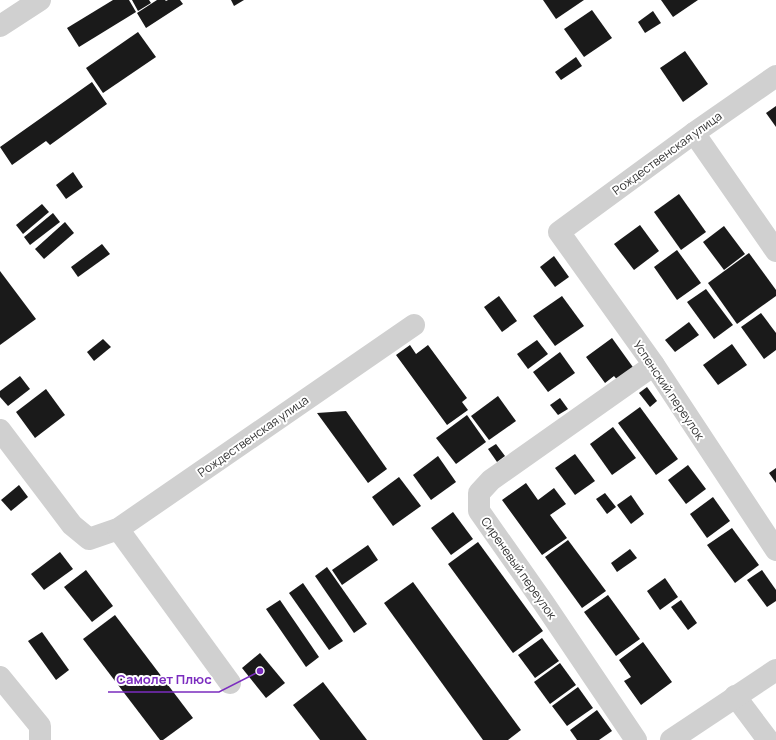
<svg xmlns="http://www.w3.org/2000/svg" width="776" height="740" font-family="Manrope,sans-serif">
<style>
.building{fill:#1a1a1a}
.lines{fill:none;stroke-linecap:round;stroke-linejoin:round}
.minor{stroke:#d0d0d0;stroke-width:22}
.labels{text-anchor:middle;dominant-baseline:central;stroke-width:4;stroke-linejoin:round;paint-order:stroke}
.street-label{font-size:12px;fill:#333;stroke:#fff}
.leader{fill:none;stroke:#7b2cbf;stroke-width:1.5}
.callout-dot{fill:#7b2cbf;stroke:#fff;stroke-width:1.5}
.callout-label{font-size:13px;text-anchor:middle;font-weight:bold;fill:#7b2cbf;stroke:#fff;stroke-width:4;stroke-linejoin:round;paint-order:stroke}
</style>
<rect width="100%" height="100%" fill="#fff"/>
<g class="building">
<polygon points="113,0 129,0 136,12 79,47 67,28"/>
<polygon points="132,0 149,0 151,3 138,11"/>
<polygon points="157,0 165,0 166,1 168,0 180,0 183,4 146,28 137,13"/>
<polygon points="231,0 244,0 234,6"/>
<polygon points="543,0 584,0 556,19"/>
<polygon points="661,0 698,0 673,17"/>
<polygon points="592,10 612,38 584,57 564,29"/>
<polygon points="653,11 661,23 645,33 638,22"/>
<polygon points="138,32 156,57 103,93 86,68"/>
<polygon points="685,51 708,84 683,102 660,68"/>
<polygon points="576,57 582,66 561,80 555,72"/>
<polygon points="92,82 107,104 50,145 46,141 12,165 0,147"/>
<polygon points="776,106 776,127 766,113"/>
<polygon points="73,172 83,187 66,199 56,185"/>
<polygon points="679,194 706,232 681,250 654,212"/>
<polygon points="42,204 49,212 23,234 16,225"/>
<polygon points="53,213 60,222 30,245 24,237"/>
<polygon points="65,222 74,233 44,259 35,249"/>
<polygon points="640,225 659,251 634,270 614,244"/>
<polygon points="724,226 745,254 724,270 703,242"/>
<polygon points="102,244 110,254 78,277 71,267"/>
<polygon points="677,250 701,283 677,300 654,267"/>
<polygon points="749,253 776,290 776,296 737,324 708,283"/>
<polygon points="554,256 569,277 555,287 540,267"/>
<polygon points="0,271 36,319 0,345"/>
<polygon points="706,289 733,325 714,339 687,302"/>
<polygon points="499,296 517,321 502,332 484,307"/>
<polygon points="562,296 584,326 555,346 533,316"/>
<polygon points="761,313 776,333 776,350 764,359 741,327"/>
<polygon points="689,322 699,335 675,352 665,340"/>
<polygon points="612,338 635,370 619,382 614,376 605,383 586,357"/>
<polygon points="103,339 111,347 94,361 87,352"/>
<polygon points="537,340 548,354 528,369 517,354"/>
<polygon points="732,344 747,365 718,385 703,365"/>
<polygon points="410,345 416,354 428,345 467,398 462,402 468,410 447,425 396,355"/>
<polygon points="560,352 575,373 548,392 533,372"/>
<polygon points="20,376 30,389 8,406 0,397 0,391"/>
<polygon points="647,387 657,401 650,407 639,393"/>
<polygon points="46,389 65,415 35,438 16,412"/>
<polygon points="498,396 516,421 489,440 471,416"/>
<polygon points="560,398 568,409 558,415 550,405"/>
<polygon points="640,407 678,459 656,475 618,423"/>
<polygon points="346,411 387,469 368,483 317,413"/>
<polygon points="467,415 486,442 456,464 436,438"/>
<polygon points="613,427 636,458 612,475 590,444"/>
<polygon points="496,444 505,456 497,462 488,449"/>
<polygon points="575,454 595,481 575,495 555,468"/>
<polygon points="438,456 456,482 431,500 413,475"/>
<polygon points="688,465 706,489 686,504 668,480"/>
<polygon points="776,468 776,483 769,473"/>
<polygon points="399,477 421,506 393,526 372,497"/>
<polygon points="526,483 538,500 554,488 566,504 550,515 567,538 542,555 502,500"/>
<polygon points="19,485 28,497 11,511 1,500"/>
<polygon points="605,493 616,507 607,514 596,499"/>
<polygon points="631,495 644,514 631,524 617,505"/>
<polygon points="713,497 730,521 707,538 690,514"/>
<polygon points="453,512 473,539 451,555 431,528"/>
<polygon points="732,528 759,565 735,583 707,545"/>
<polygon points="568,540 606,591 582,608 545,557"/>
<polygon points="478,542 543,631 513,653 448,564"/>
<polygon points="368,545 378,560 342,585 332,570"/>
<polygon points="630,549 637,558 617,572 611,563"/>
<polygon points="60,552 73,569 44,590 31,574"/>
<polygon points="327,567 367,624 354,633 315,576"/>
<polygon points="86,570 113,606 92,622 64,587"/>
<polygon points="762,570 776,590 776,601 767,607 747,580"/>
<polygon points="665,578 678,597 660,610 647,591"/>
<polygon points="413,582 521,730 508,740 483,740 384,603"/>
<polygon points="303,583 343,641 329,650 289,593"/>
<polygon points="608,595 640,639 616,656 584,612"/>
<polygon points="280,600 319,657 306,667 266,609"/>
<polygon points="681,600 697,623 688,630 671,607"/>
<polygon points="115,615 193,718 163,740 160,740 83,639"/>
<polygon points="42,632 69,670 56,680 28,641"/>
<polygon points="542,638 559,661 535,678 518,655"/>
<polygon points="643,642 672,682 641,705 624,681 631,677 619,660"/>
<polygon points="260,653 285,683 266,698 242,668"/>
<polygon points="560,663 576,685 550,704 534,682"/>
<polygon points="323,682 367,740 320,740 293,705"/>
<polygon points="578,687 593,708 567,726 552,706"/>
<polygon points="597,710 612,731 599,740 577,740 570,730"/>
</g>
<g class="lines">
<g class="minor">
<polyline points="0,26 40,0"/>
<polyline points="776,76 694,133 559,232 654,365 776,550"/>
<polyline points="694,133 776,251"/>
<polyline points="0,430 72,525 89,539 118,529 414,325"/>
<polyline points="118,529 230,683"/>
<polyline points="0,677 40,726 40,740"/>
<polyline points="735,696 768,740"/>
<polyline points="636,740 543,602 479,511 479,493 491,480 654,365"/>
<polyline points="671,740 776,670"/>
</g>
</g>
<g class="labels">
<g class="street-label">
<text transform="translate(667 153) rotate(-36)">Рождественская улица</text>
<text transform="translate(669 390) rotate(56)">Успенский переулок</text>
<text transform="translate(253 436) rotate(-35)">Рождественская улица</text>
<text transform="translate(519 568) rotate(55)">Сиреневый переулок</text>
</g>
</g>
<path class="leader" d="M260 671L219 692H108"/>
<circle class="callout-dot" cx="260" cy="671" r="4"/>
<g class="callout-label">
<text x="164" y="684">Самолет Плюс</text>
</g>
</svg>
